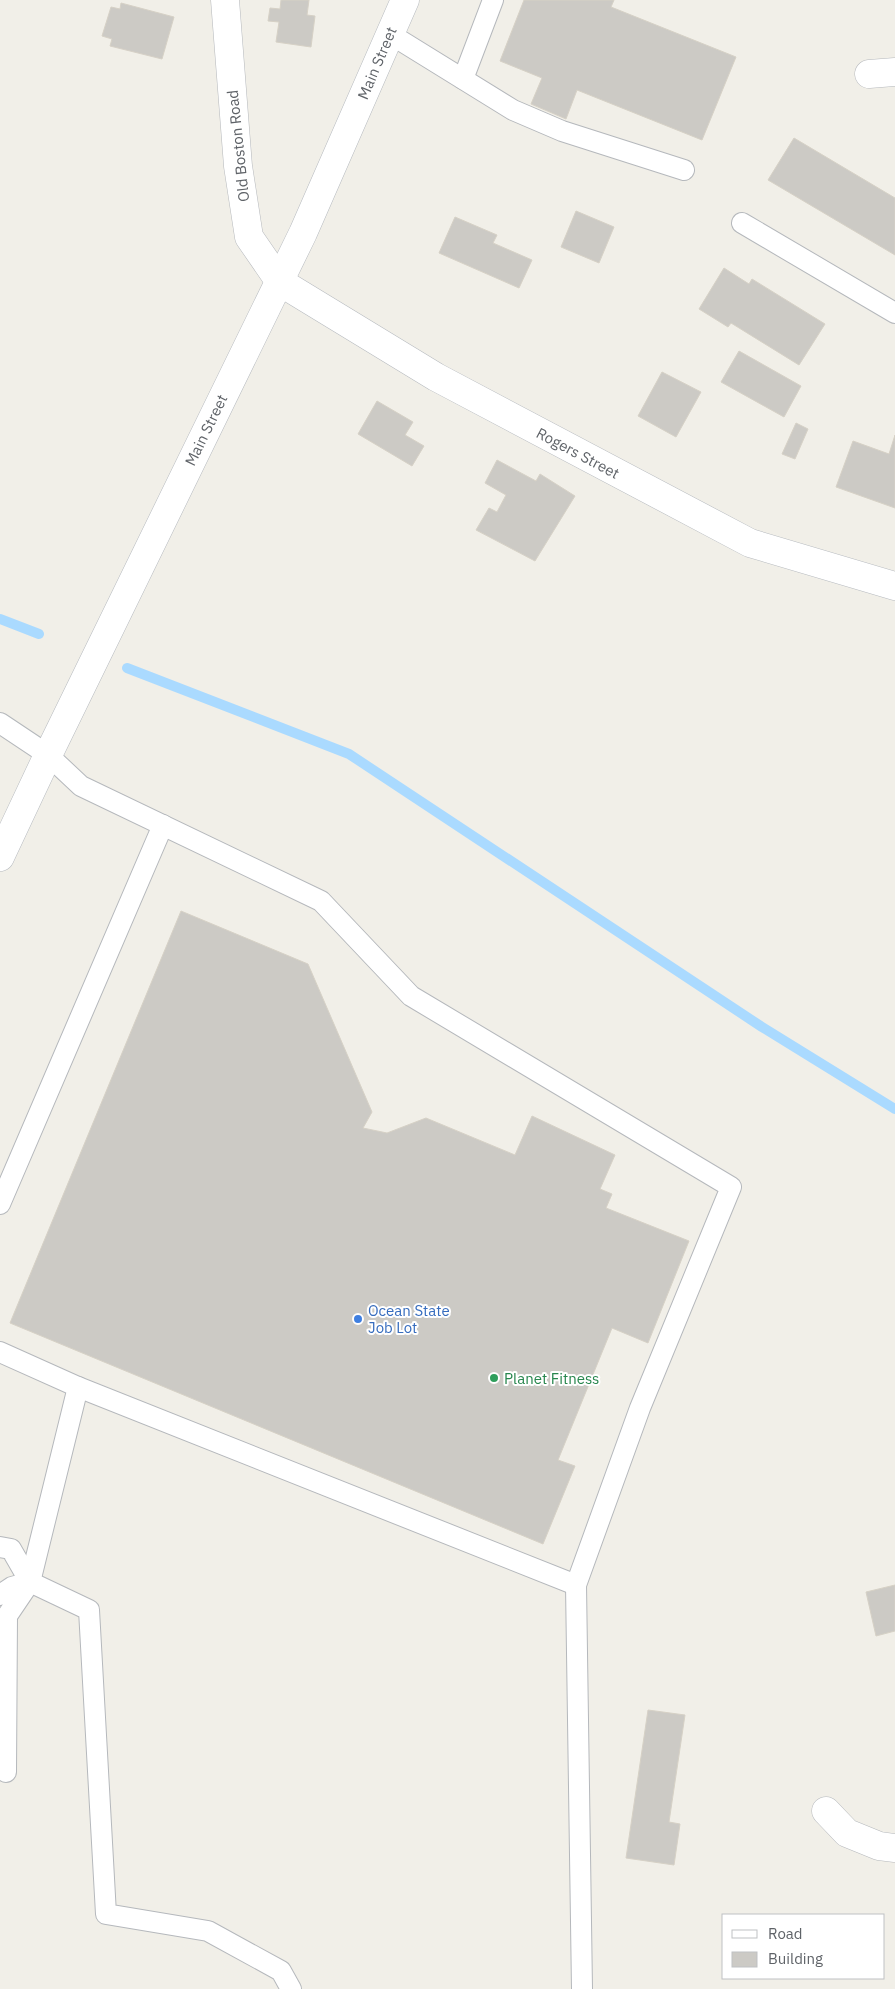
<svg xmlns="http://www.w3.org/2000/svg" width="895" height="1989" font-family="'IBM Plex Sans',sans-serif">
<style>
.lines{fill:none;stroke-linecap:round;stroke-linejoin:round}
.stream{stroke:#aadaff;stroke-width:10}
.building{fill:#cccac5;stroke:#d6d1c6}
.lane-casing{stroke:#b5b8bc;stroke-width:22}
.street-casing{stroke:#b5b8bc;stroke-width:29}
.secondary-casing{stroke:#b6babf;stroke-width:29}
.lane{stroke:#fff;stroke-width:20}
.street{stroke:#fff;stroke-width:28}
.secondary{stroke:#fff;stroke-width:28}
.shop-dot{fill:#3f7fe0;stroke:#fff;stroke-width:2}
.leisure-dot{fill:#2e9e5b;stroke:#fff;stroke-width:2}
.labels{text-anchor:middle;dominant-baseline:central;stroke-width:4;stroke-linejoin:round;paint-order:stroke}
.street-label{font-size:15px;fill:#5f6368;stroke:#fff}
.shop-label{font-size:15px;fill:#366cbe;stroke:#fff;text-anchor:start}
.leisure-label{font-size:15px;fill:#27864d;stroke:#fff;text-anchor:start}
</style>
<rect width="100%" height="100%" fill="#f1efe8"/>
<g class="lines">
<g class="stream">
<polyline points="0,619 39,634"/>
<polyline points="127,668 349,754 762,1027 895,1109"/>
</g>
</g>
<g class="building">
<polygon points="281,0 309,0 307,15 315,16 311,47 276,42 279,22 268,21 270,8 280,9"/>
<polygon points="524,0 614,0 611,7 736,57 702,140 577,90 566,119 531,104 542,78 500,61"/>
<polygon points="121,3 174,17 162,59 110,46 112,39 102,36 111,7 120,9"/>
<polygon points="794,138 895,198 895,255 768,180"/>
<polygon points="576,211 614,227 599,263 561,247"/>
<polygon points="455,217 497,235 493,243 532,260 519,288 439,253"/>
<polygon points="724,268 749,284 752,279 825,324 799,365 731,323 728,327 699,309"/>
<polygon points="739,351 801,386 784,417 721,382"/>
<polygon points="662,372 701,392 676,437 638,416"/>
<polygon points="377,401 413,422 405,435 424,446 412,466 358,434"/>
<polygon points="796,423 808,429 795,459 782,454"/>
<polygon points="895,435 895,508 836,487 853,441 889,454"/>
<polygon points="497,460 536,481 540,474 575,496 535,561 476,530 489,508 497,512 506,495 485,483"/>
<polygon points="181,911 308,964 372,1112 363,1128 387,1133 426,1118 515,1155 532,1116 615,1155 600,1189 612,1194 606,1208 689,1241 648,1343 612,1328 558,1460 575,1466 543,1544 10,1323"/>
<polygon points="895,1585 895,1631 876,1636 866,1592"/>
<polygon points="648,1710 685,1715 669,1822 680,1824 674,1865 626,1858"/>
</g>
<g class="lines">
<defs>
<g id="lane">
<polyline points="390,34 513,110 562,131 684,170"/>
<polyline points="463,79 493,0"/>
<polyline points="742,223 895,313"/>
<polyline points="0,723 48,755 81,786 321,901 411,996 731,1187 640,1408 576,1585 582,1989"/>
<polyline points="0,1204 163,825"/>
<polyline points="0,1352 78,1387 576,1585"/>
<polyline points="0,1547 11,1549 30,1582 89,1610 106,1914 208,1931 281,1971 291,1989"/>
<polyline points="0,1595 12,1587 30,1582"/>
<polyline points="6,1772 7,1616 30,1582 78,1387"/>
</g>
<g id="street">
<polyline points="225,0 238,166 249,237 280,282"/>
<polyline points="869,74 895,72"/>
<polyline points="826,1811 847,1833 879,1846 895,1848"/>
</g>
<g id="secondary">
<polyline points="280,282 436,377 750,543 895,586"/>
<polyline points="0,857 48,755 303,233 405,0"/>
</g>
</defs>
<use href="#lane" class="lane-casing"/>
<use href="#street" class="street-casing"/>
<use href="#secondary" class="secondary-casing"/>
<use href="#lane" class="lane"/>
<use href="#street" class="street"/>
<use href="#secondary" class="secondary"/>
</g>
<circle class="shop-dot" cx="358" cy="1319" r="5"/>
<circle class="leisure-dot" cx="494" cy="1378" r="5"/>
<g class="labels">
<g class="street-label">
<text transform="translate(377 63) rotate(-67)">Main Street</text>
<text transform="translate(238 146) rotate(-96)">Old Boston Road</text>
<text transform="translate(206 430) rotate(-64)">Main Street</text>
<text transform="translate(578 453) rotate(28)">Rogers Street</text>
</g>
<g class="shop-label">
<text x="368" y="1310">Ocean State<tspan x="368" dy="17">Job Lot</tspan></text>
</g>
<g class="leisure-label">
<text x="504" y="1378">Planet Fitness</text>
</g>
</g>
<rect x="722" y="1914" width="162" height="65" fill="#ffffff" stroke="#bfc1c3"/>
<rect x="732" y="1930" width="25" height="8" fill="#ffffff" stroke="#bfc1c3"/>
<text x="768" y="1939" font-size="15" fill="#5f6368">Road</text>
<rect x="732" y="1952" width="25" height="15" fill="#cccac5" stroke="#bfc1c3"/>
<text x="768" y="1964" font-size="15" fill="#5f6368">Building</text>
</svg>
